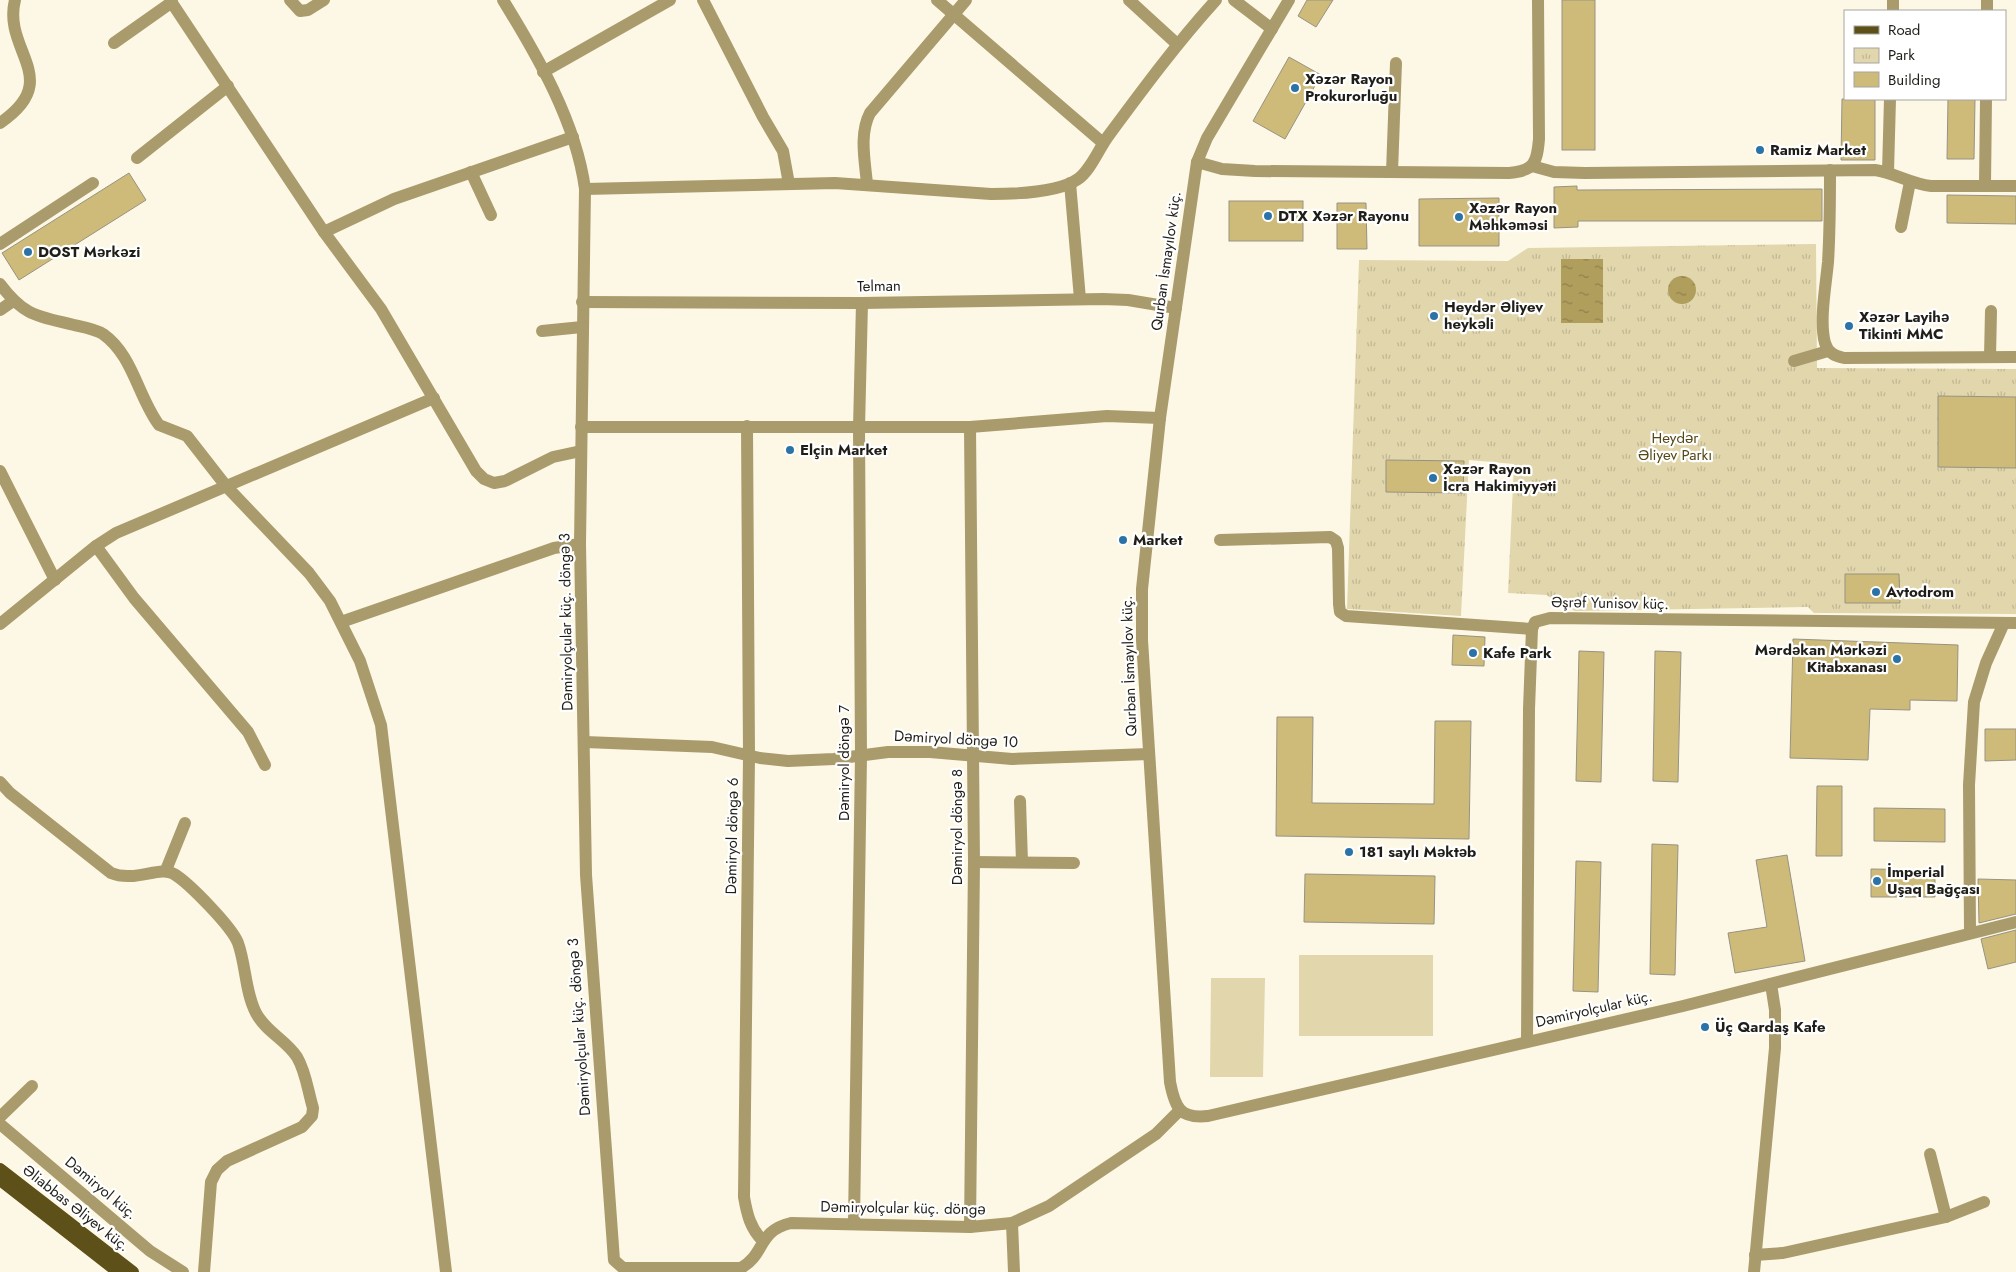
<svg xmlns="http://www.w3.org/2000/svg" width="2016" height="1272" font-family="Jost,sans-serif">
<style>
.grass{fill:#e1d6ac}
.park{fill:url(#park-tufts)}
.water{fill:url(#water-ripples)}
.building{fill:#cebb7a;stroke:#979382}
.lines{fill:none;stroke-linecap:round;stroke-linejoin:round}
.minor{stroke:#a99b6c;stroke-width:12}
.major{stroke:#5e5019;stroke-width:12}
.poi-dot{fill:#2b73a7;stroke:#fff;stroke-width:2}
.labels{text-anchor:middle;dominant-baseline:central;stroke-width:4.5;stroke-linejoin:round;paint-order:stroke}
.poi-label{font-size:15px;font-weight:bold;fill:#201e18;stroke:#fff;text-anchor:start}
.street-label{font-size:15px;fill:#201e18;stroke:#fff}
.park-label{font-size:15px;fill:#554815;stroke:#fff}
</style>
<defs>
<pattern id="park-tufts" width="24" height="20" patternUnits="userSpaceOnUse" patternTransform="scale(1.25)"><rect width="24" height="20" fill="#e1d6ac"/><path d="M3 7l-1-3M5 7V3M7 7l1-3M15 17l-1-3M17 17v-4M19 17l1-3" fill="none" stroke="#c1b793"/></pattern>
<pattern id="water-ripples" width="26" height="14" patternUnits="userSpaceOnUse" patternTransform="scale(1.25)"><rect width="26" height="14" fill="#b09e5d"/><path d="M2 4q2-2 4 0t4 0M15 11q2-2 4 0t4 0" fill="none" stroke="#8f804c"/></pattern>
</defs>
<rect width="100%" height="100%" fill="#fdf8e5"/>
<g class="grass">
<rect x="1299" y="955" width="134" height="81"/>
<polygon points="1211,978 1265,978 1263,1077 1210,1077"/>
</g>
<polygon class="park" points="1816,244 1817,368 2016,369 2016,614 1814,613 1808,607 1575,611 1546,595 1508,593 1514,464 1469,460 1461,616 1347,609 1359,260 1508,261 1528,248"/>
<g class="water">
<rect x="1561" y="259" width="42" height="64"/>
<circle cx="1682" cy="290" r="14"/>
</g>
<g class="building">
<polygon points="1307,0 1333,0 1316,27 1298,16"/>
<rect x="1562" y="0" width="33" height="150"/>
<polygon points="1289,57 1321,75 1285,139 1253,121"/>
<polygon points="1842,99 1875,99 1875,160 1841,160"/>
<polygon points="1948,99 1975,99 1974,159 1947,159"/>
<polygon points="129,173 146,200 19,280 2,253"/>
<polygon points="1577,186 1577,190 1822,189 1822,221 1578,221 1578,227 1554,228 1554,187"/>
<polygon points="1947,195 2016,196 2016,224 1947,223"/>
<polygon points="1499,198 1499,246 1419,246 1419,199"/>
<rect x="1229" y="201" width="74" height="40"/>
<polygon points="1337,203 1366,203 1367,249 1337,249"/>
<polygon points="1938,396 2016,397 2016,468 1938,467"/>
<polygon points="1386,460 1464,461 1463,493 1386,492"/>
<polygon points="1845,574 1899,574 1900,603 1845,603"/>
<polygon points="1453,635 1485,637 1484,666 1452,665"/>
<polygon points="1793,639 1958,645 1957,701 1910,700 1910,710 1870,709 1868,760 1790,758"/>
<polygon points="1579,651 1604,652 1601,782 1576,781"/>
<polygon points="1655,651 1681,652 1678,782 1653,781"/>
<polygon points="1277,717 1313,717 1312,803 1434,804 1435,721 1471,721 1469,839 1276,836"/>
<polygon points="1985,729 2016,729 2016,760 1985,761"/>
<polygon points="1817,786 1842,786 1842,856 1816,856"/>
<polygon points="1874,808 1945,809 1945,842 1874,841"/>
<polygon points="1652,844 1678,845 1675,975 1650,974"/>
<polygon points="1787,855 1805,961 1735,973 1728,933 1767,927 1756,860"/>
<polygon points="1576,861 1601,862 1598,992 1573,991"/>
<polygon points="1871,869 1935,870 1935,897 1871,897"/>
<polygon points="1305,874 1435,876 1434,924 1304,922"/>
<polygon points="1978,879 2016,880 2016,914 1979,923"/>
<polygon points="2016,930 2016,962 1988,969 1981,939"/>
</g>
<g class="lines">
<g class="minor">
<polyline points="170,0 324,232 381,309 476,471 484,479 494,483 505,481 553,457 581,451"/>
<polyline points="290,0 300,11 308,10 324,0"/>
<path d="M503 0C538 57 576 122 585 189L580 544 586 875 614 1260 623 1268H741C766 1254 757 1231 791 1223L970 1227 1012 1223 1049 1206 1156 1134 1180 1110"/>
<polyline points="703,0 763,117 783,151 789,184"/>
<polyline points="937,0 1103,143"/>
<polyline points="1129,0 1177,44"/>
<polyline points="1234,0 1272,29"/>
<path d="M1289 0 1207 138 1197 162 1160 418 1142 589V640L1170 1082C1175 1108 1180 1119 1208 1116L1683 1006 2016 922"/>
<polyline points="1893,11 1893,0"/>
<polyline points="1987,11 1987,0"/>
<polyline points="114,43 172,2"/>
<polyline points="543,72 670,0"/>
<path d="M0 123C65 79 2 51 15 0"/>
<polyline points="137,158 228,86"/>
<path d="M1197 162 1222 169 1255 171 1509 173C1534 171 1537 163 1539 139L1538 0"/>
<path d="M1532 166 1554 172 1585 173 1875 170C1895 173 1911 184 1931 186H2016"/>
<path d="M1830 170C1830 201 1830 231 1828 262 1826 285 1819 321 1825 343 1828 353 1835 356 1844 358L2016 357"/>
<polyline points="471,172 491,215"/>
<polyline points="1392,172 1396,63"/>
<polyline points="1888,172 1890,99"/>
<polyline points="1070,183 1080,299"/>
<path d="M867 184C865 161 859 134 870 113L966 0"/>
<polyline points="1985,185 1986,99"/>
<path d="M585 189 835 183 991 194C1015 194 1058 193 1078 179 1091 170 1099 148 1109 135 1143 89 1177 43 1216 0"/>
<polyline points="1901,227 1910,182"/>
<polyline points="324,232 394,199 573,137"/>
<polyline points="0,244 93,183"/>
<path d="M0 284C24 316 37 316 74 325 83 327 95 329 103 334 133 355 138 397 159 425L187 436 226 486 309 573 330 601 360 661 381 725 446 1272"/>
<polyline points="582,302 862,303 1103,299 1128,300 1176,308"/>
<polyline points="0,310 13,301"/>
<polyline points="542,331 582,327"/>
<polyline points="1990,357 1991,311"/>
<polyline points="1794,361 1828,351"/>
<path d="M747 426 749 756 744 1197C747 1214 750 1228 763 1241"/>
<polyline points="581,427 970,427 1107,416 1160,418"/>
<polyline points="970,427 974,862 970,1227"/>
<polyline points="0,471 55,580"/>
<polyline points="1220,540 1330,537 1336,541 1338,548 1339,604 1340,612 1346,616 1532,629"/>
<polyline points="96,546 134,598 248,732 265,765"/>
<polyline points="341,622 554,548 580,544"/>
<polyline points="0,624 96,546 116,533 434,398"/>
<polyline points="585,742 712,747 760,758 788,761 834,759 888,752 930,752 1012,759 1149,754"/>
<path d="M0 782 10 793 111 873C135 883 160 865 174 874 189 883 232 927 238 943 246 965 245 992 256 1013 266 1032 286 1040 297 1057 306 1072 308 1092 313 1108L312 1116 302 1127 227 1161 217 1170 211 1182 204 1272"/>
<polyline points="1020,801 1022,862"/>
<polyline points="974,862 1074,863"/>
<polyline points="166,870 185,823"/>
<polyline points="1970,932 1969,785 1974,702 1986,663 2004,623"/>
<polyline points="1527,1041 1529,709 1532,629 1535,622 1550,618 2016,623"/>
<polyline points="0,1117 32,1086"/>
<polyline points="0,1124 150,1251 183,1272"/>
<polyline points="1930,1154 1946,1217"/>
<polyline points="854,1223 861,756 859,428 862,303"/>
<polyline points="1012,1223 1014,1272"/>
<polyline points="1755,1255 1783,1253 1946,1217 1984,1202"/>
<polyline points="1754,1272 1775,1048 1775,1010 1771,984"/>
</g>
<g class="major">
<polyline points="0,1169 133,1272"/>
<polyline points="0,1180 118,1272"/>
</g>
</g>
<g class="poi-dot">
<circle cx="1295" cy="88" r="5"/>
<circle cx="1760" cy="150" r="5"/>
<circle cx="1268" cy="216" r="5"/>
<circle cx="1459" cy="217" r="5"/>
<circle cx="28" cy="252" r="5"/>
<circle cx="1434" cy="316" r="5"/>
<circle cx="1849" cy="326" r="5"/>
<circle cx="790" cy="450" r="5"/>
<circle cx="1433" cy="478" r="5"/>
<circle cx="1123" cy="540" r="5"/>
<circle cx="1876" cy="592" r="5"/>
<circle cx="1473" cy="653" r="5"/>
<circle cx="1897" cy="659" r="5"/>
<circle cx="1349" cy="852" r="5"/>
<circle cx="1877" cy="881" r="5"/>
<circle cx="1705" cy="1027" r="5"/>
</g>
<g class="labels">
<g class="poi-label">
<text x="1305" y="79">Xəzər Rayon<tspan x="1305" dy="17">Prokurorluğu</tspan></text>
<text x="1770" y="150">Ramiz Market</text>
<text x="1469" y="208">Xəzər Rayon<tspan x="1469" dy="17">Məhkəməsi</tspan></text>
<text x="1278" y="216">DTX Xəzər Rayonu</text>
<text x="38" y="252">DOST Mərkəzi</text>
<text x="1444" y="307">Heydər Əliyev<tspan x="1444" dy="17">heykəli</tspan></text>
<text x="1859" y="317">Xəzər Layihə<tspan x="1859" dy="17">Tikinti MMC</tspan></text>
<text x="800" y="450">Elçin Market</text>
<text x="1443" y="469">Xəzər Rayon<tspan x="1443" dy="17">İcra Hakimiyyəti</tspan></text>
<text x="1133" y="540">Market</text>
<text x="1886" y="592">Avtodrom</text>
<text x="1887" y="650" text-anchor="end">Mərdəkan Mərkəzi<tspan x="1887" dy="17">Kitabxanası</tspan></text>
<text x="1483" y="653">Kafe Park</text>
<text x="1359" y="852">181 saylı Məktəb</text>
<text x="1887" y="872">İmperial<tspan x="1887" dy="17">Uşaq Bağçası</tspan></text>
<text x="1715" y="1027">Üç Qardaş Kafe</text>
</g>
<g class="street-label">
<text transform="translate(1166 261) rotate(-82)">Qurban İsmayılov küç.</text>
<text transform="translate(879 286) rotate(-1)">Telman</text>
<text transform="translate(1610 603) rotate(1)">Əşrəf Yunisov küç.</text>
<text transform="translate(566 622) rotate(-91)">Dəmiryolçular küç. döngə 3</text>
<text transform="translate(1129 666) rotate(-92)">Qurban İsmayılov küç.</text>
<text transform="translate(956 739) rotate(3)">Dəmiryol döngə 10</text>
<text transform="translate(844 763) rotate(-90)">Dəmiryol döngə 7</text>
<text transform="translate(957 827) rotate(-90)">Dəmiryol döngə 8</text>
<text transform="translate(732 836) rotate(-89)">Dəmiryol döngə 6</text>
<text transform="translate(1594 1009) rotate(-13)">Dəmiryolçular küç.</text>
<text transform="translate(579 1027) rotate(-94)">Dəmiryolçular küç. döngə 3</text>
<text transform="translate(101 1188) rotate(40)">Dəmiryol küç.</text>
<text transform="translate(76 1208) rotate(38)">Əliabbas Əliyev küç.</text>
<text transform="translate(903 1208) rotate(1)">Dəmiryolçular küç. döngə</text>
</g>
<g class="park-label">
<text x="1675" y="438">Heydər<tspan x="1675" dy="17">Əliyev Parkı</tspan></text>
</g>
</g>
<rect x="1844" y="10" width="162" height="90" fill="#ffffff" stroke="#a6a5a3"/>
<rect x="1854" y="26" width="25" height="8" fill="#5e5019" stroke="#a6a5a3"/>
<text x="1888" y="35" font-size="15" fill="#201e18">Road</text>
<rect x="1854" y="48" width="25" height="15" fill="url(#park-tufts)" stroke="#a6a5a3"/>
<text x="1888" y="60" font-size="15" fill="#201e18">Park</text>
<rect x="1854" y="72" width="25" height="15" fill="#cebb7a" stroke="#a6a5a3"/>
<text x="1888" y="85" font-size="15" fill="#201e18">Building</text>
</svg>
